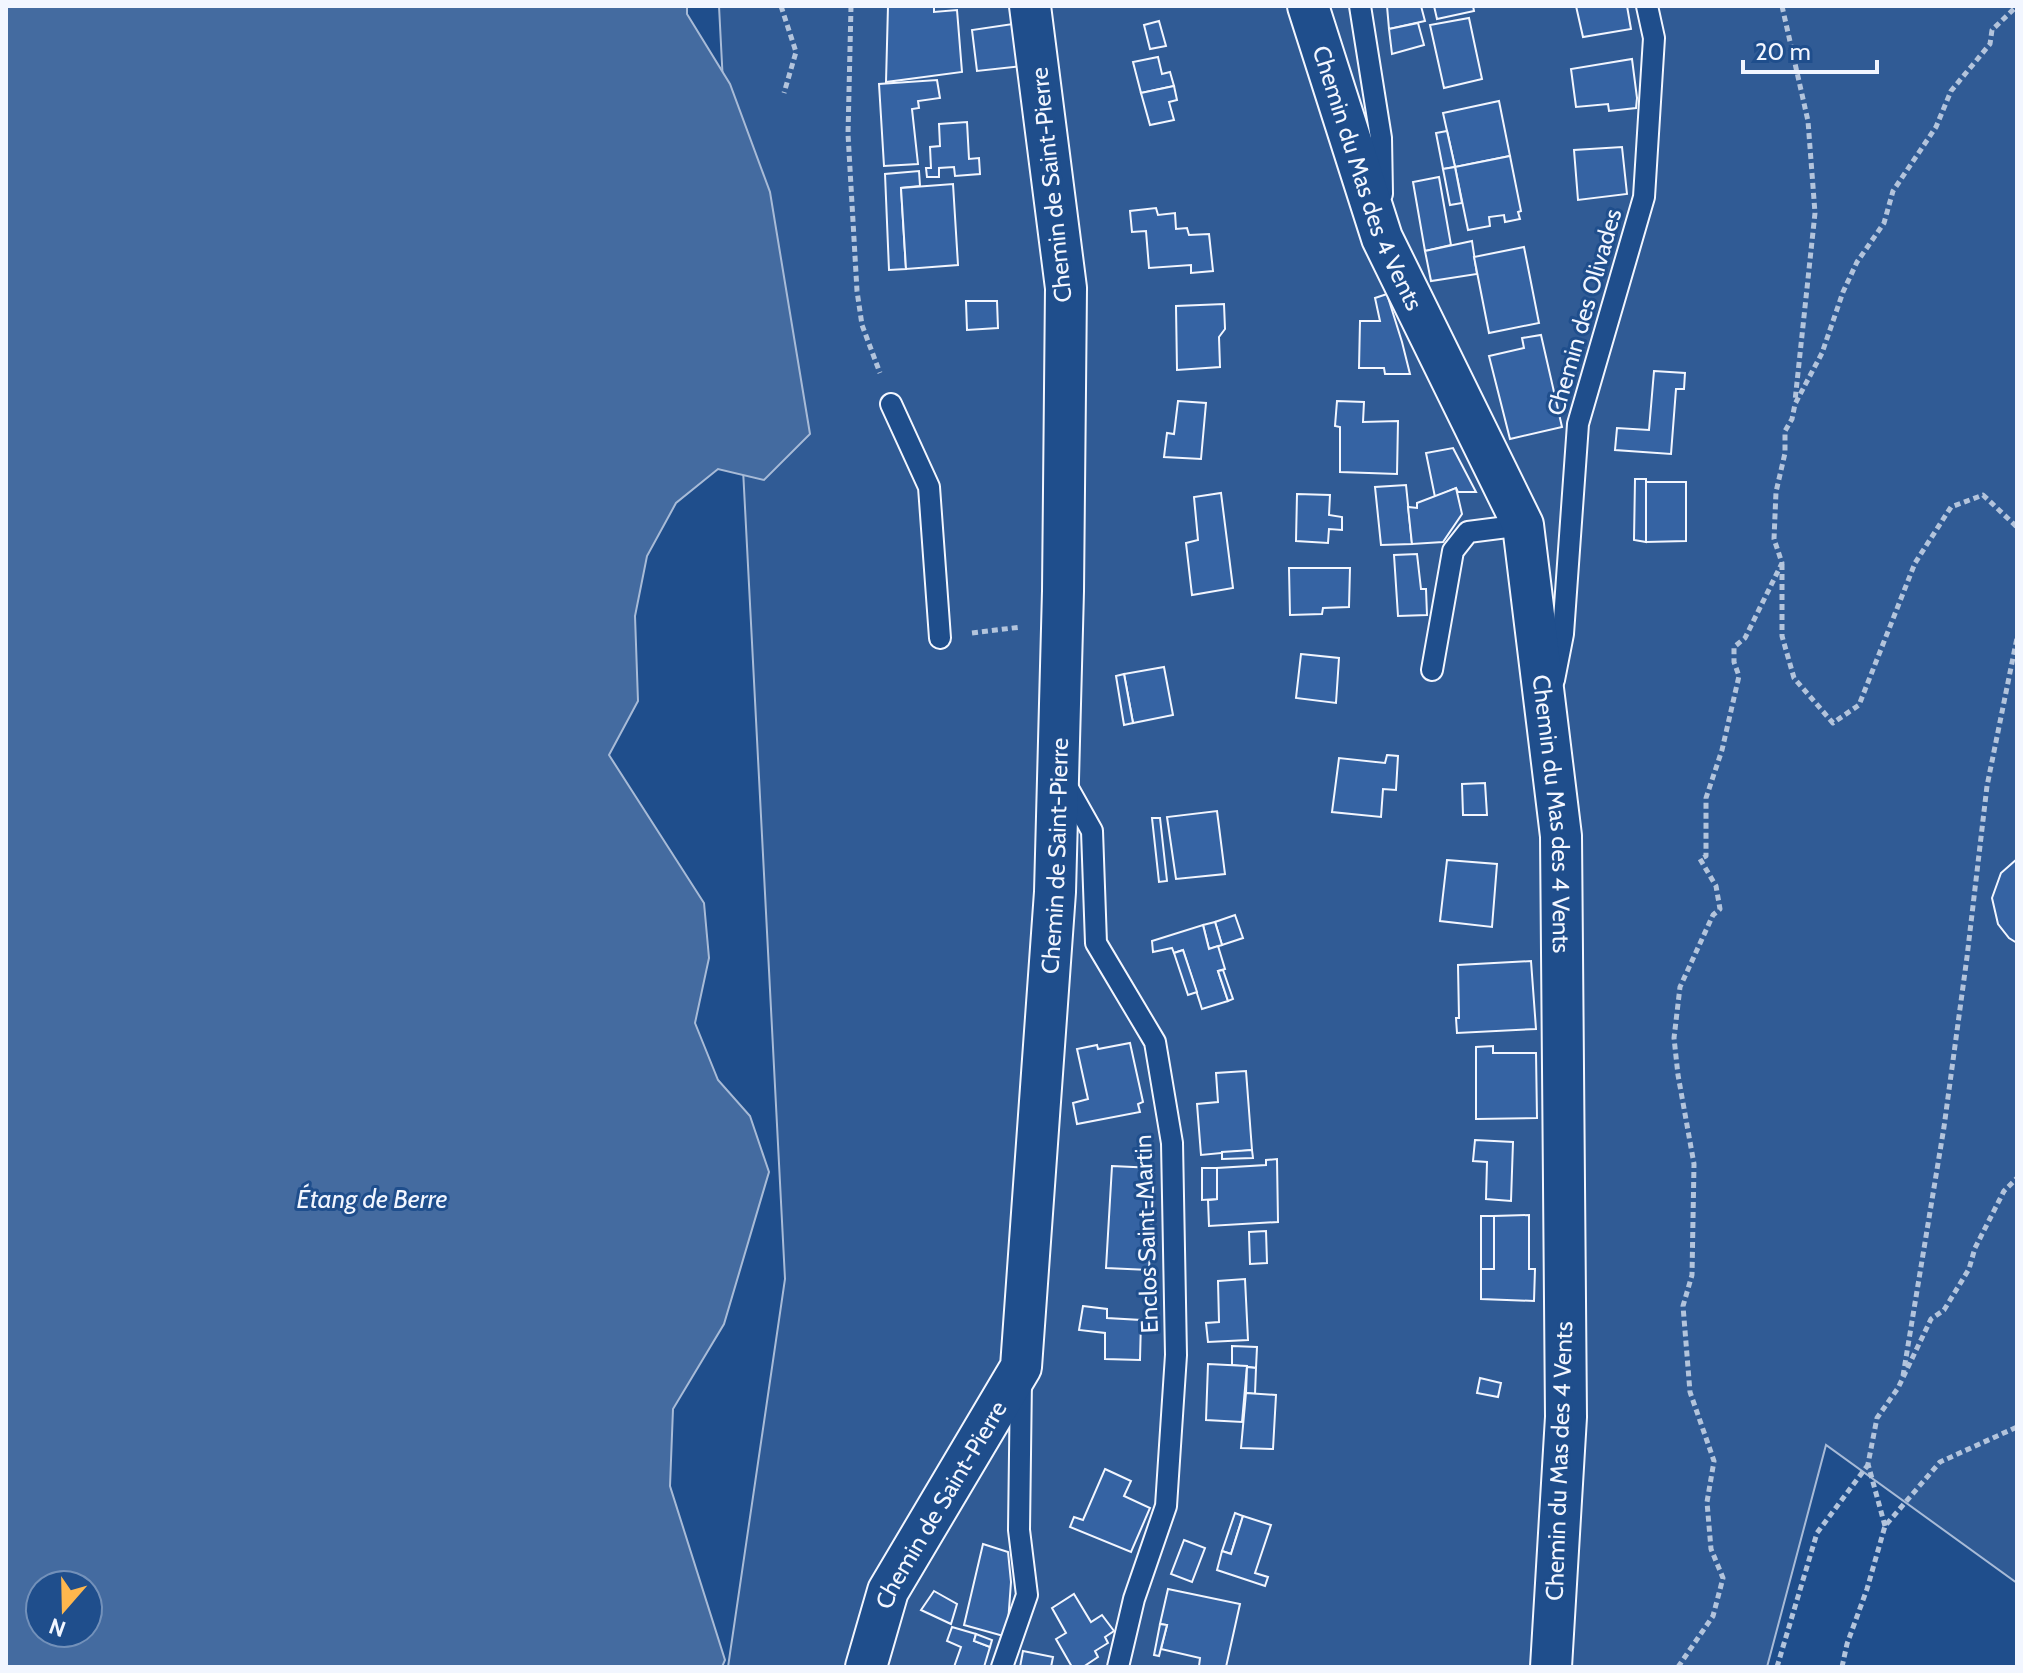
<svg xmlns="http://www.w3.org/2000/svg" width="2023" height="1673" font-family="Cabin,sans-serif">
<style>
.green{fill:#305b95;stroke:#a8bbd7;stroke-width:2}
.water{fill:#446ba0;stroke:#a8bbd7;stroke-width:2;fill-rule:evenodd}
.building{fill:#3563a3;stroke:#f2f6ff;stroke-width:2}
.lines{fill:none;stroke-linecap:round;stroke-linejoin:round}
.lane-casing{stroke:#f2f6ff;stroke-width:24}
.street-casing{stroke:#f2f6ff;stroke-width:44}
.path{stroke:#b3c4dc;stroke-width:5;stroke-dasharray:6 4;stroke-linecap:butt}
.lane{stroke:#1f4e8c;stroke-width:20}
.street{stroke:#1f4e8c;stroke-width:40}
.labels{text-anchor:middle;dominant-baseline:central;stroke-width:6;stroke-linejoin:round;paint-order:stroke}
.street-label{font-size:24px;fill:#f2f6ff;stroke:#1f4e8c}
.water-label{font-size:26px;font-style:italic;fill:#f2f6ff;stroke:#1f4e8c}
</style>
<rect width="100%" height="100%" fill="#1f4e8c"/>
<polygon class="green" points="719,6 2017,6 2017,1583 1826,1445 1767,1667 728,1667 785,1279"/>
<path class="water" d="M6 6H687V14L730 84 770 192 810 434 764 480 718 469 676 503 647 556 635 616 638 701 609 755 704 903 709 958 695 1023 718 1080 750 1116 769 1172 724 1324 673 1409 670 1486 725 1660 722 1667H6ZM40 1585H88V1633H40Z"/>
<g class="building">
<polygon points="888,6 934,6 934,12 957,10 962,72 886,82"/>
<polygon points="1387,6 1421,6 1425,21 1389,29"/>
<polygon points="1434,6 1473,6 1474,11 1437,19"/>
<polygon points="1576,6 1627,6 1631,29 1583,37"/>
<polygon points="1469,18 1482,79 1444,88 1430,25"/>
<polygon points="1159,21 1166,46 1150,49 1144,25"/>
<polygon points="1027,22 1033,65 977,71 972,30"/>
<polygon points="1418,23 1424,45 1392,54 1389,29"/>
<polygon points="1158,57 1162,74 1170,72 1174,86 1141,93 1133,62"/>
<polygon points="1632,59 1637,98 1636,108 1609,111 1608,104 1576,107 1571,69"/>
<polygon points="937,80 940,98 918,101 919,108 912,109 918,164 884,166 879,84"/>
<polygon points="1174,86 1177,100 1169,102 1174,120 1150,125 1141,93"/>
<polygon points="1499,101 1510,156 1455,167 1443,113"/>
<polygon points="967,122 969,159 979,158 980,174 955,176 954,167 939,168 939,177 927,177 926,168 931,168 930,147 940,146 939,124"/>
<polygon points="1447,131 1455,167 1443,169 1436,133"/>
<polygon points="1622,147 1627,194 1578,200 1574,150"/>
<polygon points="1510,156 1521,211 1518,212 1520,219 1505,222 1504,215 1489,217 1490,226 1468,230 1455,167"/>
<polygon points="1455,167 1462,203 1450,205 1443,169"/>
<polygon points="919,171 920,186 901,188 906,269 889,270 885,174"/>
<polygon points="1439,177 1451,245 1425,251 1413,182"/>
<polygon points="953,184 958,265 906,269 901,188"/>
<polygon points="1156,208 1158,215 1175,213 1176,229 1187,228 1189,235 1209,234 1213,271 1191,273 1191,265 1149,268 1146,231 1132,232 1130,211"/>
<polygon points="1472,241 1477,274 1431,281 1425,251"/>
<polygon points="1524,247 1539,323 1489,333 1474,257"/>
<polygon points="1387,294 1402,342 1410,374 1385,374 1384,368 1359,368 1360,321 1380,321 1375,298"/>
<polygon points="966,301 997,301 998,328 967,330"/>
<polygon points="1224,304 1225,329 1219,337 1220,367 1177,370 1176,306"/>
<polygon points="1541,335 1562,427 1510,439 1489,356 1524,348 1522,338"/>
<polygon points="1654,371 1685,373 1684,389 1676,389 1671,454 1615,450 1617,428 1649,430"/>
<polygon points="1178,401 1206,403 1201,459 1164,457 1167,433 1174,434"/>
<polygon points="1337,401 1364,402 1363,422 1398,421 1397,474 1340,472 1340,427 1335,426"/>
<polygon points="1453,448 1476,492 1458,492 1456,488 1435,497 1426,453"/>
<polygon points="1635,479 1646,479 1646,542 1634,540"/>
<polygon points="1646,482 1686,482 1686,541 1646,542"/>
<polygon points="1406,485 1412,544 1381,545 1375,487"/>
<polygon points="1456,488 1462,514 1443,542 1412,544 1408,507 1417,508 1417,503"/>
<polygon points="1221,493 1233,588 1192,595 1186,543 1198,540 1194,497"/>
<polygon points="1297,494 1330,495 1329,515 1342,517 1342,530 1329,529 1328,543 1296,541"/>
<polygon points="1417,554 1421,589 1426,589 1427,615 1398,616 1394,555"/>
<polygon points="1289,568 1350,568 1349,607 1323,608 1322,614 1290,615"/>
<polygon points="1301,654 1339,658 1336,703 1296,698"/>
<polygon points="1164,667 1173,715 1133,723 1124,674"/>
<polygon points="1124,674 1133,723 1124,725 1116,676"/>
<polygon points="1387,755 1398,756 1396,790 1383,789 1381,817 1332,812 1339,758 1385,763"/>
<polygon points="1485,783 1487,815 1463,815 1462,784"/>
<polygon points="1217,811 1225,874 1176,879 1167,817"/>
<polygon points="1152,818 1160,818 1167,881 1159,882"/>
<polygon points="2017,859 2017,943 2009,938 1998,924 1992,898 2001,873"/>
<polygon points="1447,860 1497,864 1492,927 1440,921"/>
<polygon points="1235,915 1243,938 1222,945 1215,922"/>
<polygon points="1215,922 1222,945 1209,949 1203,925"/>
<polygon points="1203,925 1209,949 1218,946 1225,969 1218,971 1228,1001 1202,1009 1183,950 1174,953 1172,948 1153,952 1152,941"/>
<polygon points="1183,950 1197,992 1188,995 1174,953"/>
<polygon points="1531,961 1536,1029 1457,1033 1456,1018 1459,1018 1458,965"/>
<polygon points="1223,970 1233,999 1228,1001 1218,971"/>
<polygon points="1130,1043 1143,1102 1138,1104 1140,1112 1077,1124 1073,1103 1088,1099 1077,1049 1097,1045 1098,1049"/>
<polygon points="1493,1046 1493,1053 1536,1053 1537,1118 1476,1119 1476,1047"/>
<polygon points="1246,1071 1252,1150 1201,1155 1197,1104 1218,1102 1216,1073"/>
<polygon points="1475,1140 1513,1142 1511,1201 1486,1199 1487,1162 1473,1161"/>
<polygon points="1252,1150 1253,1158 1222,1159 1222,1152"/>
<polygon points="1277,1159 1278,1222 1209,1226 1208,1200 1217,1199 1217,1168 1266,1165 1266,1160"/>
<polygon points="1112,1166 1154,1168 1149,1270 1106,1268"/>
<polygon points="1202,1168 1217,1168 1217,1199 1202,1200"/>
<polygon points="1529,1215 1529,1269 1535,1269 1534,1301 1481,1299 1481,1269 1494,1269 1494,1216"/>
<rect x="1481" y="1216" width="13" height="53"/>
<polygon points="1266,1231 1267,1263 1250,1264 1249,1232"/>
<polygon points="1245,1279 1248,1340 1208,1342 1206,1323 1219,1322 1218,1281"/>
<polygon points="1083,1306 1107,1309 1107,1318 1141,1320 1140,1360 1105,1359 1105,1333 1079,1330"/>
<polygon points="1232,1346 1257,1347 1256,1368 1232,1365"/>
<polygon points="1208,1364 1247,1366 1242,1422 1206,1420"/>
<polygon points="1247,1367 1256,1368 1255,1394 1246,1393"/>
<polygon points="1480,1378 1501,1383 1498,1397 1477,1393"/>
<polygon points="1246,1393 1276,1395 1273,1449 1241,1448"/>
<polygon points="1105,1469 1131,1481 1124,1496 1150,1508 1131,1552 1070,1527 1074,1517 1083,1520"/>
<polygon points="1235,1513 1243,1516 1231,1554 1222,1551"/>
<polygon points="1243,1516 1271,1525 1255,1573 1268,1577 1265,1586 1217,1570 1222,1551 1231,1554"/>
<polygon points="1184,1540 1205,1548 1192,1582 1171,1574"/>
<polygon points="983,1544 1008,1552 1011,1582 1007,1637 964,1625"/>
<polygon points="1168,1589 1240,1604 1226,1667 1199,1666 1200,1658 1161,1649 1167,1625 1160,1624"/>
<polygon points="934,1591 957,1604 951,1624 921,1610"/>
<polygon points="1074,1594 1091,1622 1102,1615 1114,1631 1105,1637 1108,1643 1095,1651 1098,1657 1083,1667 1072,1667 1056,1639 1066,1633 1052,1608"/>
<polygon points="1160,1624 1167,1625 1159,1656 1154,1655"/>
<polygon points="952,1627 976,1634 974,1641 990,1647 984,1667 954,1667 961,1647 947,1641"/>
<polygon points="976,1634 992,1640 990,1647 974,1641"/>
<polygon points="1023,1651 1053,1657 1051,1667 1020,1667"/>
</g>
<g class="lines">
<defs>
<g id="lane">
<polyline points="1360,6 1381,138 1382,194"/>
<polyline points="891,404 929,487 940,638"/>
<polyline points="1432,670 1453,551 1468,532 1523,525"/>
<polyline points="1554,680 1563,634 1578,424 1644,197 1654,38 1647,6"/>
<polyline points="1065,783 1092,831 1096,943 1155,1042 1172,1143 1176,1355 1166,1506 1134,1599 1118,1667"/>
<polyline points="1002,1667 1027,1595 1019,1530 1021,1379"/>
</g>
<g id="street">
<path id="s1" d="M1308 6 1382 238 1523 525 1561 836 1566 1417 1551 1667"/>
<path id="s2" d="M866 1667 888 1591 1021 1367 1055 892 1063 591 1066 288 1030 6"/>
</g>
</defs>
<use href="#lane" class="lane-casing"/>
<use href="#street" class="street-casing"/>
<g class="path">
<polyline points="781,6 796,52 784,93"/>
<polyline points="851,6 848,134 857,291 862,325 880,373"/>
<polyline points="1782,6 1808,121 1815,213 1795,401"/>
<polyline points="1782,564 1782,636 1794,678 1833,723 1859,705 1915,563 1951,507 1983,495 2017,527"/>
<polyline points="972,633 1021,627"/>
<polyline points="1903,1376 1944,1127 1967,957 1987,786 2017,638"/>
<polyline points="1885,1526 1868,1464 1877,1418 1898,1388 1931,1319 1944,1310 1969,1269 1975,1248 2004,1191 2017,1178"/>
<polyline points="1678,1667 1713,1616 1723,1578 1711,1549 1707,1502 1714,1461 1690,1392 1683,1306 1692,1275 1694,1164 1678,1075 1674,1038 1680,987 1713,915 1720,909 1716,886 1700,859 1706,856 1706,798 1722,750 1739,676 1734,662 1734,647 1745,638 1782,563 1774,539 1776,492 1785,453 1785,431 1792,419 1795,404 1822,353 1843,292 1857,262 1884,223 1893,191 1936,127 1951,91 1990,44 1992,30 2017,6"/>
<polyline points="1777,1667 1817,1533 1868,1465"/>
<polyline points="1842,1667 1847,1644 1867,1589 1885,1526 1940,1462 2017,1427"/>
</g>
<use href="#lane" class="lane"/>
<use href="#street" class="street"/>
</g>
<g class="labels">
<g class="street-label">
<text stroke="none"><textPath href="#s1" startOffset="182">Chemin du Mas des 4 Vents</textPath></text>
<text transform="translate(1051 185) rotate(-96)">Chemin de Saint-Pierre</text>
<text transform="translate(1584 312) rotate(-74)">Chemin des Olivades</text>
<text stroke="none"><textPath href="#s1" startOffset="854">Chemin du Mas des 4 Vents</textPath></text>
<text stroke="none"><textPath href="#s2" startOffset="852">Chemin de Saint-Pierre</textPath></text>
<text transform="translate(1146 1234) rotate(-92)">Enclos Saint-Martin</text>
<text transform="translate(1559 1461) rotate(-88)">Chemin du Mas des 4 Vents</text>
<text stroke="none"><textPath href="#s2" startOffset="180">Chemin de Saint-Pierre</textPath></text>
</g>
<g class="water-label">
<text x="372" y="1199">Étang de Berre</text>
</g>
</g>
<rect width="2023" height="1673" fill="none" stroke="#f2f6ff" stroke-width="16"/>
<g transform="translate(64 1609) rotate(200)"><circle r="38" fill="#1f4e8c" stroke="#7391ba" stroke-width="2"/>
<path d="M0-6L14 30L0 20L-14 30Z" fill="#ffb74d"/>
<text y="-12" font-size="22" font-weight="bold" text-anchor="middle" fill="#f2f6ff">N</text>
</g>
<path d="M1743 60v12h134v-12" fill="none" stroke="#f2f6ff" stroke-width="4"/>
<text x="1755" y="60" font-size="24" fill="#f2f6ff" stroke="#1f4e8c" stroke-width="6" paint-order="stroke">20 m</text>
</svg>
